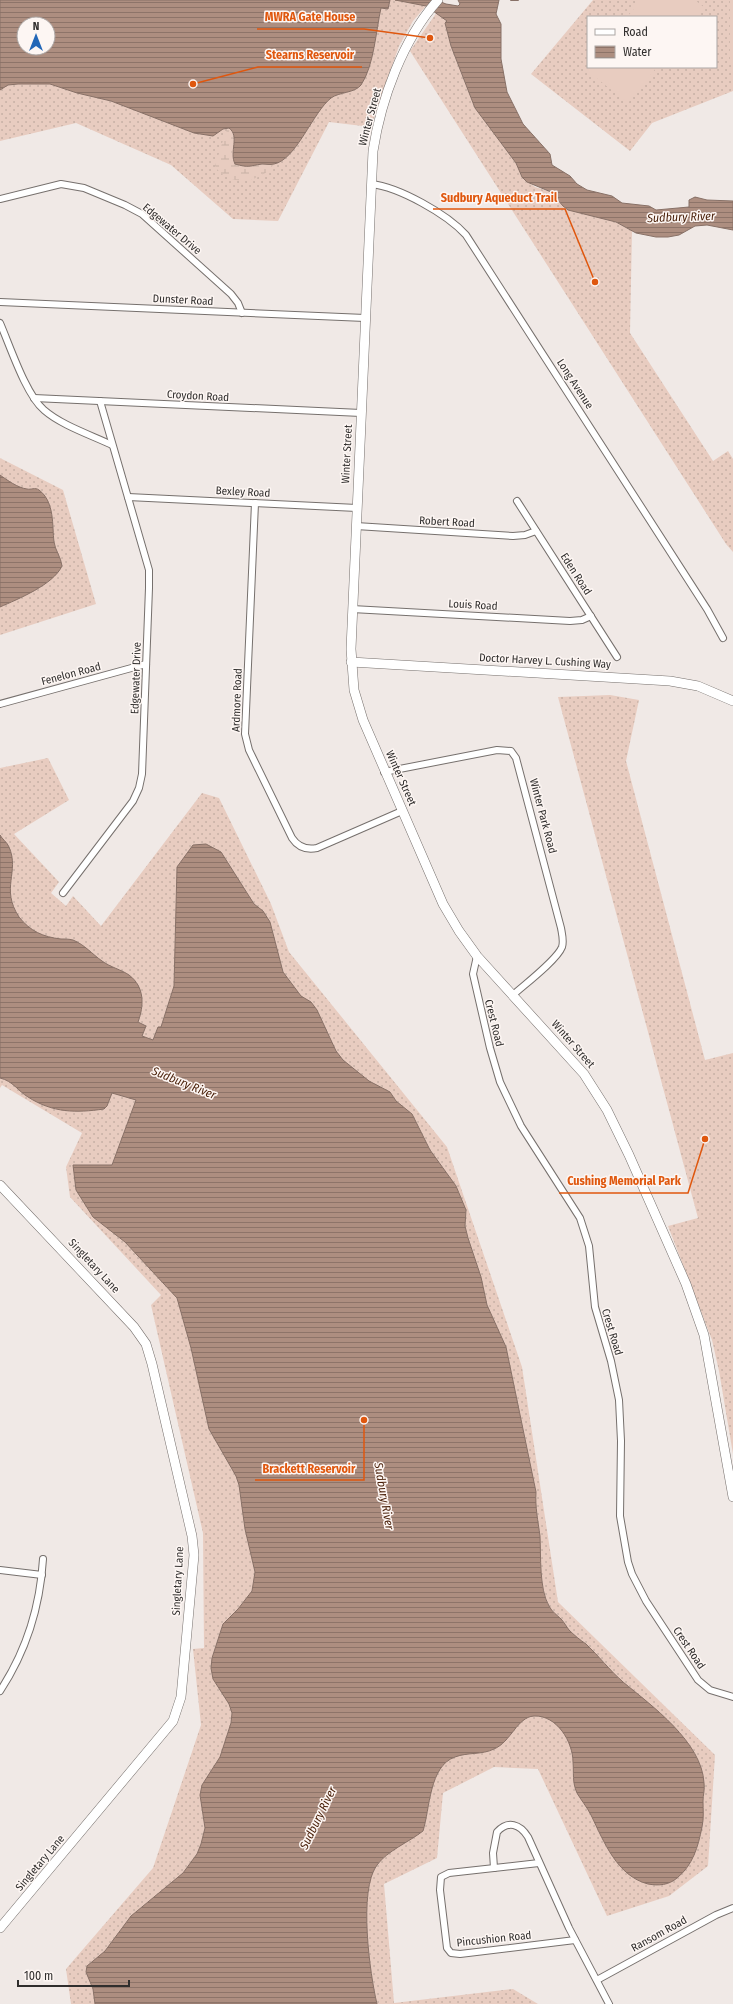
<svg xmlns="http://www.w3.org/2000/svg" width="733" height="2004" font-family="'Fira Sans Condensed',sans-serif">
<style>
.grass{fill:url(#grass-dots);fill-rule:evenodd}
.wetland{fill:url(#wetland-marsh)}
.garden{fill:#e8ccc0}
.water{fill:url(#water-rules);stroke:#887167;fill-rule:evenodd}
.lines{fill:none;stroke-linecap:round;stroke-linejoin:round}
.stream{stroke:#887167;stroke-width:2}
.street-casing{stroke:#76706d;stroke-width:8}
.secondary-casing{stroke:#76706d;stroke-width:10}
.street{stroke:#fff;stroke-width:6}
.secondary{stroke:#fff;stroke-width:9}
.labels{text-anchor:middle;dominant-baseline:central;stroke-width:3;stroke-linejoin:round;paint-order:stroke}
.street-label{font-size:11px;fill:#302e2d;stroke:#fdf6f3}
.water-label{font-size:12px;font-style:italic;fill:#471d06;stroke:#fdf6f3}
.leader{fill:none;stroke:#df570e;stroke-width:1.5}
.callout-dot{fill:#df570e;stroke:#fdf6f3;stroke-width:1.5}
.callout-label{font-size:12px;text-anchor:middle;font-weight:bold;fill:#df570e;stroke:#fdf6f3;stroke-width:3;stroke-linejoin:round;paint-order:stroke}
</style>
<defs>
<pattern id="grass-dots" width="8" height="8" patternUnits="userSpaceOnUse"><rect width="8" height="8" fill="#e8ccc0"/><path d="M2 2h.1M6 6h.1" fill="none" stroke="#c7b0a5" stroke-width="1.8" stroke-linecap="round"/></pattern>
<pattern id="wetland-marsh" width="20" height="14" patternUnits="userSpaceOnUse"><rect width="20" height="14" fill="#e8ccc0"/><path d="M1 5h8M5 5V1M11 12h8M15 12V8" fill="none" stroke="#c7b0a5"/></pattern>
<pattern id="water-rules" width="6" height="5" patternUnits="userSpaceOnUse"><rect width="6" height="5" fill="#ad8e80"/><path d="M0 2.5h6" fill="none" stroke="#8d7469"/></pattern>
</defs>
<rect width="100%" height="100%" fill="#f0e9e6"/>
<g class="grass">
<path d="M0 0H431L413 21 399 46 371 127 329 122 278 221 233 219 171 165 76 123 0 141ZM24 24H48V48H24Z"/>
<path d="M593 0H733V91L652 123 630 151 531 74ZM588 17H716V67H588Z"/>
<polygon points="437,12 448,21 445,23 451,46 475,108 516,163 522,177 535,187 551,192 565,208 616,222 632,231 630,333 713,461 728,451 733,459 733,552 726,544 410,51"/>
<polygon points="0,458 63,490 96,604 0,635"/>
<polygon points="610,695 639,700 626,761 705,1060 733,1053 733,1454 719,1371 712,1340 668,1226 698,1218 558,697"/>
<polygon points="48,758 69,800 14,834 59,882 51,893 66,906 73,896 101,926 202,793 219,798 271,904 289,952 447,1147 522,1367 558,1602 715,1755 708,1866 669,1896 607,1916 538,1769 494,1767 443,1793 437,1858 384,1884 394,2003 513,1989 538,2004 71,2004 66,1969 153,1868 201,1725 193,1649 204,1648 203,1533 151,1305 161,1295 70,1197 66,1167 82,1133 2,1085 0,1088 0,768"/>
</g>
<path class="wetland" d="M228 128C237 135 233 147 231 157L253 167 260 164H274C261 184 227 187 215 166L224 137Z"/>
<g class="garden">
<polygon points="641,0 695,0 705,8 698,17 627,17"/>
<rect x="730" y="0" width="3" height="59"/>
<polygon points="588,66 588,67 657,67 628,103 585,69"/>
</g>
<g class="water">
<path d="M0 0H390L388 9 381 8C376 30 374 66 361 85 355 93 339 92 331 98 313 112 296 160 274 164 270 165 266 164 262 164 249 166 249 168 235 164 229 152 240 136 229 128L223 129 213 136 194 133 111 101 77 93 50 84H18L8 85 0 90ZM24 24H48V48H24Z"/>
<polygon points="395,0 436,0 446,4 458,6 460,4 458,0 499,0 496,14 501,24 501,59 507,92 523,124 550,154 552,165 570,176 577,184 587,190 612,196 622,203 649,206 656,210 689,207 689,200 695,197 707,200 733,201 733,230 707,225 695,226 679,235 668,237 656,237 636,233 616,222 568,210 563,206 551,192 527,182 522,177 516,163 475,108 451,46 445,23 447,21 426,6"/>
<path d="M0 475C7 480 18 488 27 489 31 490 35 487 39 490 55 502 52 526 54 542 55 550 61 557 62 566 53 585 18 599 0 607Z"/>
<path d="M0 835C2 839 7 842 9 847 20 872 0 888 19 917 30 931 43 937 61 939 65 939 69 939 73 940 85 945 92 954 102 961 110 967 122 970 129 975 145 987 144 1006 138 1022L146 1026 142 1036 153 1040 158 1027H161L174 986 177 867 193 845 206 844 221 852 254 904 263 911 270 922 283 972 301 996 311 1002 317 1010 336 1051 343 1060 369 1081 390 1092 396 1101 412 1114 430 1150 456 1186 466 1210 465 1226 468 1238 481 1277 487 1305 506 1347 536 1492C535 1507 538 1521 540 1536 541 1556 539 1589 549 1606 552 1612 557 1615 561 1619 564 1622 566 1626 569 1630 574 1635 580 1640 586 1644 599 1656 610 1671 623 1682 652 1706 702 1742 704 1783 705 1789 703 1795 703 1801 703 1810 704 1818 702 1827 698 1847 693 1865 677 1878 669 1885 659 1886 648 1884 617 1876 604 1842 591 1815 587 1807 581 1800 577 1793 572 1782 574 1773 573 1762 573 1742 557 1715 534 1716 517 1717 511 1742 494 1749 482 1755 468 1752 455 1757 429 1766 430 1809 423 1831 409 1842 387 1851 377 1865 358 1890 370 1975 377 2004H95L93 1989 86 1972 87 1966 105 1951 131 1916 183 1873 197 1854 201 1844 205 1828 200 1795 202 1785 220 1757 231 1723 232 1713 229 1704 213 1679 211 1668 212 1658 223 1624 238 1609 252 1591 255 1572 245 1529 239 1485 236 1476 209 1429 191 1348 177 1298 125 1242 93 1217 76 1190 73 1165H112L136 1100 112 1093 107 1106 104 1109C76 1113 53 1113 28 1097 18 1091 13 1081 0 1078Z"/>
</g>
<g class="lines">
<polyline class="stream" points="511,0 518,0"/>
<defs>
<g id="street">
<path d="M371 184C399 187 447 214 466 235L707 609 723 638"/>
<polyline points="0,199 61,184 84,188 125,205 142,214 231,294 238,303 242,313"/>
<polyline points="0,302 365,318"/>
<path d="M0 323C10 346 26 395 44 410 61 425 91 435 112 445"/>
<polyline points="34,398 361,413"/>
<polyline points="128,497 357,508"/>
<polyline points="517,501 617,657"/>
<path d="M255 503 245 734 249 750 292 838C298 847 307 850 317 848L402 811"/>
<polyline points="356,526 513,536 525,535 536,531"/>
<polyline points="352,609 570,621 582,620 591,616"/>
<polyline points="0,704 146,664"/>
<path d="M384 772 497 750 511 751 516 758 561 928C562 934 564 941 562 947 557 960 524 985 513 995"/>
<polyline points="63,893 133,801 139,788 142,774 149,588 149,570 100,401"/>
<polyline points="477,956 473,974 490,1048 500,1082 521,1126 580,1218 589,1246 595,1307 611,1361 619,1400 621,1441 620,1516 628,1562 632,1574 646,1601 698,1680 710,1690 733,1697"/>
<polyline points="0,1570 42,1575"/>
<path d="M0 1691C27 1650 40 1608 43 1559"/>
<polyline points="539,1863 449,1873 441,1877 440,1890 447,1948 451,1953 460,1954 575,1940"/>
<path d="M494 1868 493 1853 497 1832C508 1820 520 1824 528 1837L569 1928 609 2004"/>
<polyline points="597,1980 716,1915 733,1908"/>
</g>
<g id="secondary">
<path d="M438 0C403 39 381 99 373 151L351 649 354 690 363 720 443 904 459 931 477 956 584 1074 607 1110 629 1155 686 1284 704 1335 733 1497"/>
<polyline points="351,662 670,681 698,686 733,701"/>
<polyline points="0,1185 134,1327 146,1344 152,1364 192,1536 194,1555 181,1697 173,1721 0,1928"/>
</g>
</defs>
<use href="#street" class="street-casing"/>
<use href="#secondary" class="secondary-casing"/>
<use href="#street" class="street"/>
<use href="#secondary" class="secondary"/>
</g>
<g class="labels">
<g class="street-label">
<text transform="translate(370 117) rotate(-75)">Winter Street</text>
<text transform="translate(172 229) rotate(40)">Edgewater Drive</text>
<text transform="translate(183 300) rotate(3)">Dunster Road</text>
<text transform="translate(575 384) rotate(57)">Long Avenue</text>
<text transform="translate(198 396) rotate(3)">Croydon Road</text>
<text transform="translate(347 454) rotate(-87)">Winter Street</text>
<text transform="translate(243 492) rotate(3)">Bexley Road</text>
<text transform="translate(447 522) rotate(3)">Robert Road</text>
<text transform="translate(576 574) rotate(57)">Eden Road</text>
<text transform="translate(473 605) rotate(3)">Louis Road</text>
<text transform="translate(545 661) rotate(3)">Doctor Harvey L. Cushing Way</text>
<text transform="translate(71 674) rotate(-15)">Fenelon Road</text>
<text transform="translate(136 678) rotate(-88)">Edgewater Drive</text>
<text transform="translate(237 700) rotate(-88)">Ardmore Road</text>
<text transform="translate(401 778) rotate(66)">Winter Street</text>
<text transform="translate(543 816) rotate(75)">Winter Park Road</text>
<text transform="translate(494 1023) rotate(76)">Crest Road</text>
<text transform="translate(573 1044) rotate(49)">Winter Street</text>
<text transform="translate(94 1266) rotate(47)">Singletary Lane</text>
<text transform="translate(612 1332) rotate(73)">Crest Road</text>
<text transform="translate(178 1581) rotate(-87)">Singletary Lane</text>
<text transform="translate(689 1648) rotate(56)">Crest Road</text>
<text transform="translate(40 1863) rotate(-50)">Singletary Lane</text>
<text transform="translate(659 1934) rotate(-29)">Ransom Road</text>
<text transform="translate(494 1939) rotate(-6)">Pincushion Road</text>
</g>
<g class="water-label">
<text transform="translate(681 217) rotate(-2)">Sudbury River</text>
<text transform="translate(184 1083) rotate(22)">Sudbury River</text>
<text transform="translate(384 1496) rotate(80)">Sudbury River</text>
<text transform="translate(318 1818) rotate(-64)">Sudbury River</text>
</g>
</g>
<path class="leader" d="M430 38L364 29H257M193 84L258 67H362M595 282L565 209H433M705 1139L688 1193H559M364 1420L364 1480H255"/>
<g class="callout-dot">
<circle cx="430" cy="38" r="4"/>
<circle cx="193" cy="84" r="4"/>
<circle cx="595" cy="282" r="4"/>
<circle cx="705" cy="1139" r="4"/>
<circle cx="364" cy="1420" r="4"/>
</g>
<g class="callout-label">
<text x="310" y="21">MWRA Gate House</text>
<text x="310" y="59">Stearns Reservoir</text>
<text x="499" y="202">Sudbury Aqueduct Trail</text>
<text x="624" y="1185">Cushing Memorial Park</text>
<text x="309" y="1473">Brackett Reservoir</text>
</g>
<rect x="587" y="16" width="130" height="52" fill="#fdf6f3" stroke="#aba6a4"/>
<rect x="595" y="29" width="20" height="6" fill="#ffffff" stroke="#aba6a4"/>
<text x="623" y="36" font-size="12" fill="#302e2d">Road</text>
<rect x="595" y="46" width="20" height="12" fill="url(#water-rules)" stroke="#aba6a4"/>
<text x="623" y="56" font-size="12" fill="#302e2d">Water</text>
<g transform="translate(36 36)"><circle r="19" fill="#fdf6f3" stroke="#aba6a4"/>
<path d="M0-3L7 15L0 10L-7 15Z" fill="#2367b7"/>
<text y="-6" font-size="11" font-weight="bold" text-anchor="middle" fill="#302e2d">N</text>
</g>
<path d="M18 1980v6h111v-6" fill="none" stroke="#302e2d" stroke-width="2"/>
<text x="24" y="1980" font-size="12" fill="#302e2d" stroke="#fdf6f3" stroke-width="3" paint-order="stroke">100 m</text>
</svg>
